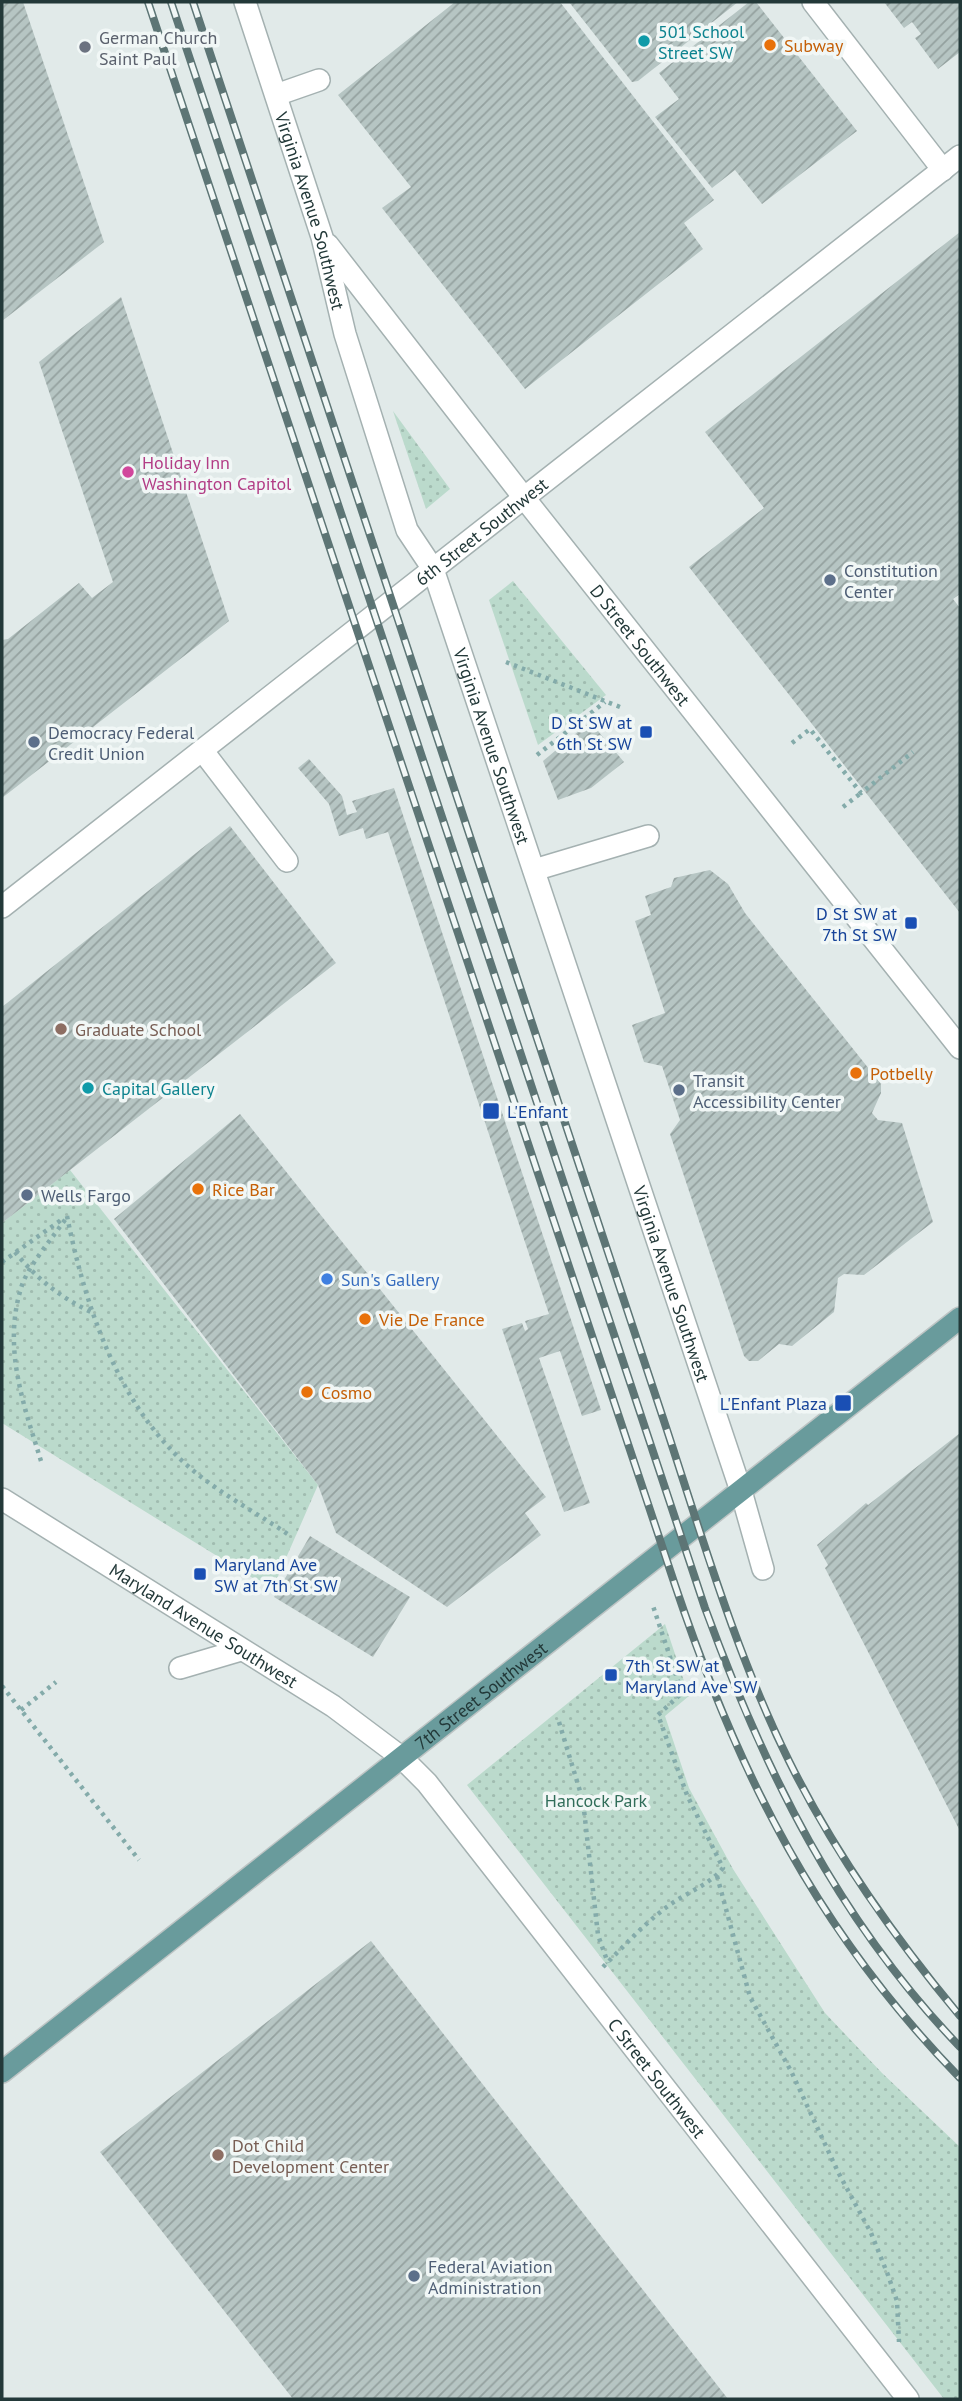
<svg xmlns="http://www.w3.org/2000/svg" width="962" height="2401" font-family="'PT Sans',sans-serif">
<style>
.park{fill:url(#park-dots)}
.building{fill:url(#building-hatch)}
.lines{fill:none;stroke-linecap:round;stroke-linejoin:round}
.service-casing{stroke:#a4b1b1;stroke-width:24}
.minor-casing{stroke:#a4b1b1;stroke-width:24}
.tertiary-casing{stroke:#a4b1b1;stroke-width:24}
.primary-casing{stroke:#bdc4c4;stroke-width:24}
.path{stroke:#84abaa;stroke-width:4.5;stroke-dasharray:3.5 5;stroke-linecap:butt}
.service{stroke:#fff;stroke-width:21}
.minor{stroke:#fff;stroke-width:21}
.tertiary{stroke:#fff;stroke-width:21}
.primary{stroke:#699b9c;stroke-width:21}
.rail-casing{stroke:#5d7575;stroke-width:8}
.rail{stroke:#f1f7f6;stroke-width:5;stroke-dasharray:16;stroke-linecap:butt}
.culture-dot{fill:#0f9aa8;stroke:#f1f7f6;stroke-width:2.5}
.food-dot{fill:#e8710a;stroke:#f1f7f6;stroke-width:2.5}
.worship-dot{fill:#6b7280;stroke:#f1f7f6;stroke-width:2.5}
.hotel-dot{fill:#d1479c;stroke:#f1f7f6;stroke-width:2.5}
.service-dot{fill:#5c6f8a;stroke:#f1f7f6;stroke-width:2.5}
.transit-dot{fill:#1a4fb4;stroke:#f1f7f6;stroke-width:2.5}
.education-dot{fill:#8d6e63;stroke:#f1f7f6;stroke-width:2.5}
.shop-dot{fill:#3f7fe0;stroke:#f1f7f6;stroke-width:2.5}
.labels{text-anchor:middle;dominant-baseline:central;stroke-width:7;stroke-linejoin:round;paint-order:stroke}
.culture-label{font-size:18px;fill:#0d838f;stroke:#f1f7f6;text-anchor:start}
.worship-label{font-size:18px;fill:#5b616d;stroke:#f1f7f6;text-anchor:start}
.food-label{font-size:18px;fill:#c56008;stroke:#f1f7f6;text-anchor:start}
.street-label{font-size:18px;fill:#233939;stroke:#f1f7f6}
.hotel-label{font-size:18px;fill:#b23c85;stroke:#f1f7f6;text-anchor:start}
.service-label{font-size:18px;fill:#4e5e75;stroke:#f1f7f6;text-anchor:start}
.transit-label{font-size:18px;fill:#164399;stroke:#f1f7f6;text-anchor:end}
.education-label{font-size:18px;fill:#785e54;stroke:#f1f7f6;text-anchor:start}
.shop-label{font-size:18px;fill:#366cbe;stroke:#f1f7f6;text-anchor:start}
.park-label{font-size:18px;fill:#306d59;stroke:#f1f7f6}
</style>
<defs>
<pattern id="park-dots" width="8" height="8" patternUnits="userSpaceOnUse" patternTransform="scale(1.75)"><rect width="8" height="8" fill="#bbdacc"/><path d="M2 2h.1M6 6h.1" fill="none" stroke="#a0bcb0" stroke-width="1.8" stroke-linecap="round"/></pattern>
<pattern id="building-hatch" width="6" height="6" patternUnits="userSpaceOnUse" patternTransform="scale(1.75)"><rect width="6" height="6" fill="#b6c5c3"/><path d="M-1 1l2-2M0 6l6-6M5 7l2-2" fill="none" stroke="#94a19f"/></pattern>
</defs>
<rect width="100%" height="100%" fill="#e1eae9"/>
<g class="park">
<polygon points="393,411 450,489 426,509"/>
<polygon points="513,581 606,695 538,745 489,600"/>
<polygon points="70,1170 318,1485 272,1590 2,1423 2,1223"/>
<polygon points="665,1624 689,1696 665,1716 689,1788 733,1869 825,2013 882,2073 960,2147 960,2399 944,2399 467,1785"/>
</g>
<g class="building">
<polygon points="2,2 23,2 104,242 2,321"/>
<polygon points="455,2 560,2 714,200 684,223 703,249 525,389 382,208 411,187 338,95"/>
<polygon points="569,2 738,2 638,81 632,82"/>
<polygon points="749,2 756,2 857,131 762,204 735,170 712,188 655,117 679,99 659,73"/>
<polygon points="884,2 960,2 960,52 938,69 915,38 921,34 912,22 904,28"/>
<polygon points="960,232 960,594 953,599 960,608 960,913 689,567 764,508 705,432"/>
<polygon points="121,297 229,621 2,798 2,640 8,639 79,583 92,598 113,582 39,362"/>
<polygon points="592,724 624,762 591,788 558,800 543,761 586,725"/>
<polygon points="309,759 342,796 347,815 357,812 352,801 394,788 601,1410 582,1416 560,1351 539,1358 590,1503 564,1512 502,1329 522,1323 525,1331 528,1329 525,1321 549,1314 388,832 366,839 363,828 339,836 329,804 298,768"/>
<polygon points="230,826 336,963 2,1223 2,1007"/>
<polygon points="710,870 728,884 745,913 881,1084 881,1093 872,1113 878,1120 902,1123 933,1222 864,1275 844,1274 838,1278 834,1312 792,1346 779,1344 758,1361 749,1361 744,1356 670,1134 680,1120 662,1066 644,1062 632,1025 665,1013 635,921 651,915 645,896 671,887 674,878"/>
<polygon points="240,1114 546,1497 525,1513 541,1535 447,1607 336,1533 318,1485 114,1219"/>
<polygon points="960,1433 960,1831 825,1568 828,1565 817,1545 866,1503 868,1505"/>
<polygon points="310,1536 410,1597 373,1657 274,1597"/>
<polygon points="371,1941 728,2399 293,2399 100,2152"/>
</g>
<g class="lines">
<defs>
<g id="service">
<polyline points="276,95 319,80"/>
<polyline points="202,750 287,861"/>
<polyline points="534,870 648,836"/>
<polyline points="741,1491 763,1569"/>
<polyline points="180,1668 241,1650"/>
</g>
<g id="minor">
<path id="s1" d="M245 2 322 237 345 334 407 530 433 569 741 1491"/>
<polyline points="813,2 943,170"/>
<polyline points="328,245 525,499"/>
</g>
<g id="tertiary">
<path id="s2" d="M525 499 960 1048"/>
<path id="s3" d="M2 907 960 156"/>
<path id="s4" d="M2 1499 333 1706 401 1757 427 1783 908 2399"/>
</g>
<g id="primary">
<path id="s5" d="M2 2072 960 1318"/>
</g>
</defs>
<use href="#service" class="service-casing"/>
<use href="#minor" class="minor-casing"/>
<use href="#tertiary" class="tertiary-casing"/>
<use href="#primary" class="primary-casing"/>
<g class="path">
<polyline points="506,662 620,707"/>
<polyline points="792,743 810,729 861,793 913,752"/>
<polyline points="537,755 605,702"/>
<polyline points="843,807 861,793"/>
<path d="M67 1216C86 1310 121 1415 200 1476 228 1498 260 1515 289 1535"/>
<path d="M15 1252C37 1279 60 1297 91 1312"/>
<polyline points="2,1262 64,1218"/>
<path d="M41 1461C23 1403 2 1346 22 1285 29 1265 54 1236 67 1217"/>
<polyline points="2,1686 139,1860"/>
<polyline points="21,1710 56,1682"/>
<polyline points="559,1722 583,1801 598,1935 608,1963"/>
<polyline points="717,1876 750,1997 791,2071 838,2172 871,2233 888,2275 897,2301 899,2342"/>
<path d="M603 1967C624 1946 644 1924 668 1906 686 1893 709 1885 723 1868L687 1795 658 1715 682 1693 653 1606"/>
</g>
<use href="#service" class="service"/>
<use href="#minor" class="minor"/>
<use href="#tertiary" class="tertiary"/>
<use href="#primary" class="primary"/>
<defs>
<g id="rail">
<path d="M148 2 675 1585C739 1776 818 1932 960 2078"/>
<path d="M171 2 705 1608C765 1772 838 1920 960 2047"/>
<path d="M193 2 663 1418C701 1533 735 1652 789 1761 835 1854 894 1937 960 2016"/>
</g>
</defs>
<use href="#rail" class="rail-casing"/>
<use href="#rail" class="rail"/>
</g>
<g class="culture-dot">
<circle cx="644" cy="41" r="7"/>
<circle cx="88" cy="1088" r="7"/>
</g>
<g class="food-dot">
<circle cx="770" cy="45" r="7"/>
<circle cx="856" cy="1073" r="7"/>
<circle cx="198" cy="1189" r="7"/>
<circle cx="365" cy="1319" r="7"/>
<circle cx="307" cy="1392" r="7"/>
</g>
<circle class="worship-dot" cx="85" cy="47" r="7"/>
<circle class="hotel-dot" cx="128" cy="472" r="7"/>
<g class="service-dot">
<circle cx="830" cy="580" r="7"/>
<circle cx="34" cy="742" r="7"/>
<circle cx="679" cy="1090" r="7"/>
<circle cx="27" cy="1195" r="7"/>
<circle cx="414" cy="2276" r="7"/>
</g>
<g class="transit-dot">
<rect x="639" y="725" width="14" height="14" rx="3.5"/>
<rect x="904" y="916" width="14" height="14" rx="3.5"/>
<rect x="482" y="1102" width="18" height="18" rx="3.5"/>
<rect x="834" y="1394" width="18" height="18" rx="3.5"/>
<rect x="193" y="1567" width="14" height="14" rx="3.5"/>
<rect x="604" y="1668" width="14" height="14" rx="3.5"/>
</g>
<g class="education-dot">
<circle cx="61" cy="1029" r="7"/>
<circle cx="218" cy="2155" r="7"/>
</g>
<circle class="shop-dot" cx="327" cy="1279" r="7"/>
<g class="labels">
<g class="culture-label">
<text x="658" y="31">501 School<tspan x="658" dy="21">Street SW</tspan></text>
<text x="102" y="1088">Capital Gallery</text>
</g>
<g class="worship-label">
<text x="99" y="37">German Church<tspan x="99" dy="21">Saint Paul</tspan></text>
</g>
<g class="food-label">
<text x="784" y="45">Subway</text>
<text x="870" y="1073">Potbelly</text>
<text x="212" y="1189">Rice Bar</text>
<text x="379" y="1319">Vie De France</text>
<text x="321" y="1392">Cosmo</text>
</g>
<g class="street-label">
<text stroke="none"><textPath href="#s1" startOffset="219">Virginia Avenue Southwest</textPath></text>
<text stroke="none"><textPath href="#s3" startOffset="609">6th Street Southwest</textPath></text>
<text stroke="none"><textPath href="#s2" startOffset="186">D Street Southwest</textPath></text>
<text stroke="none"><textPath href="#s1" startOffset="786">Virginia Avenue Southwest</textPath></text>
<text stroke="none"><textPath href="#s1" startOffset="1353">Virginia Avenue Southwest</textPath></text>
<text stroke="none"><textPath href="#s4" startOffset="238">Maryland Avenue Southwest</textPath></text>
<text stroke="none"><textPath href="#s5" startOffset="609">7th Street Southwest</textPath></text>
<text stroke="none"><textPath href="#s4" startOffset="886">C Street Southwest</textPath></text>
</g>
<g class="hotel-label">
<text x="142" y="462">Holiday Inn<tspan x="142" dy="21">Washington Capitol</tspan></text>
</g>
<g class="service-label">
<text x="844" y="570">Constitution<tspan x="844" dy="21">Center</tspan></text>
<text x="48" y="732">Democracy Federal<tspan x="48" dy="21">Credit Union</tspan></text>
<text x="693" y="1080">Transit<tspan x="693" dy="21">Accessibility Center</tspan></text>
<text x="41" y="1195">Wells Fargo</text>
<text x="428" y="2266">Federal Aviation<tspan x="428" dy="21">Administration</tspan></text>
</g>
<g class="transit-label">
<text x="632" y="722">D St SW at<tspan x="632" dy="21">6th St SW</tspan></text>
<text x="897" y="913">D St SW at<tspan x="897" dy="21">7th St SW</tspan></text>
<text x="507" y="1111" text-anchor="start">L'Enfant</text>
<text x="827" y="1403">L'Enfant Plaza</text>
<text x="214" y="1564" text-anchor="start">Maryland Ave<tspan x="214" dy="21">SW at 7th St SW</tspan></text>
<text x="625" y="1665" text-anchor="start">7th St SW at<tspan x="625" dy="21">Maryland Ave SW</tspan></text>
</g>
<g class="education-label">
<text x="75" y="1029">Graduate School</text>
<text x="232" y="2145">Dot Child<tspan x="232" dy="21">Development Center</tspan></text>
</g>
<g class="shop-label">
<text x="341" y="1279">Sun's Gallery</text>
</g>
<g class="park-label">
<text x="596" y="1800">Hancock Park</text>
</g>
</g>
<rect width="962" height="2401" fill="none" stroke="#233939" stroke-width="7"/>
</svg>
